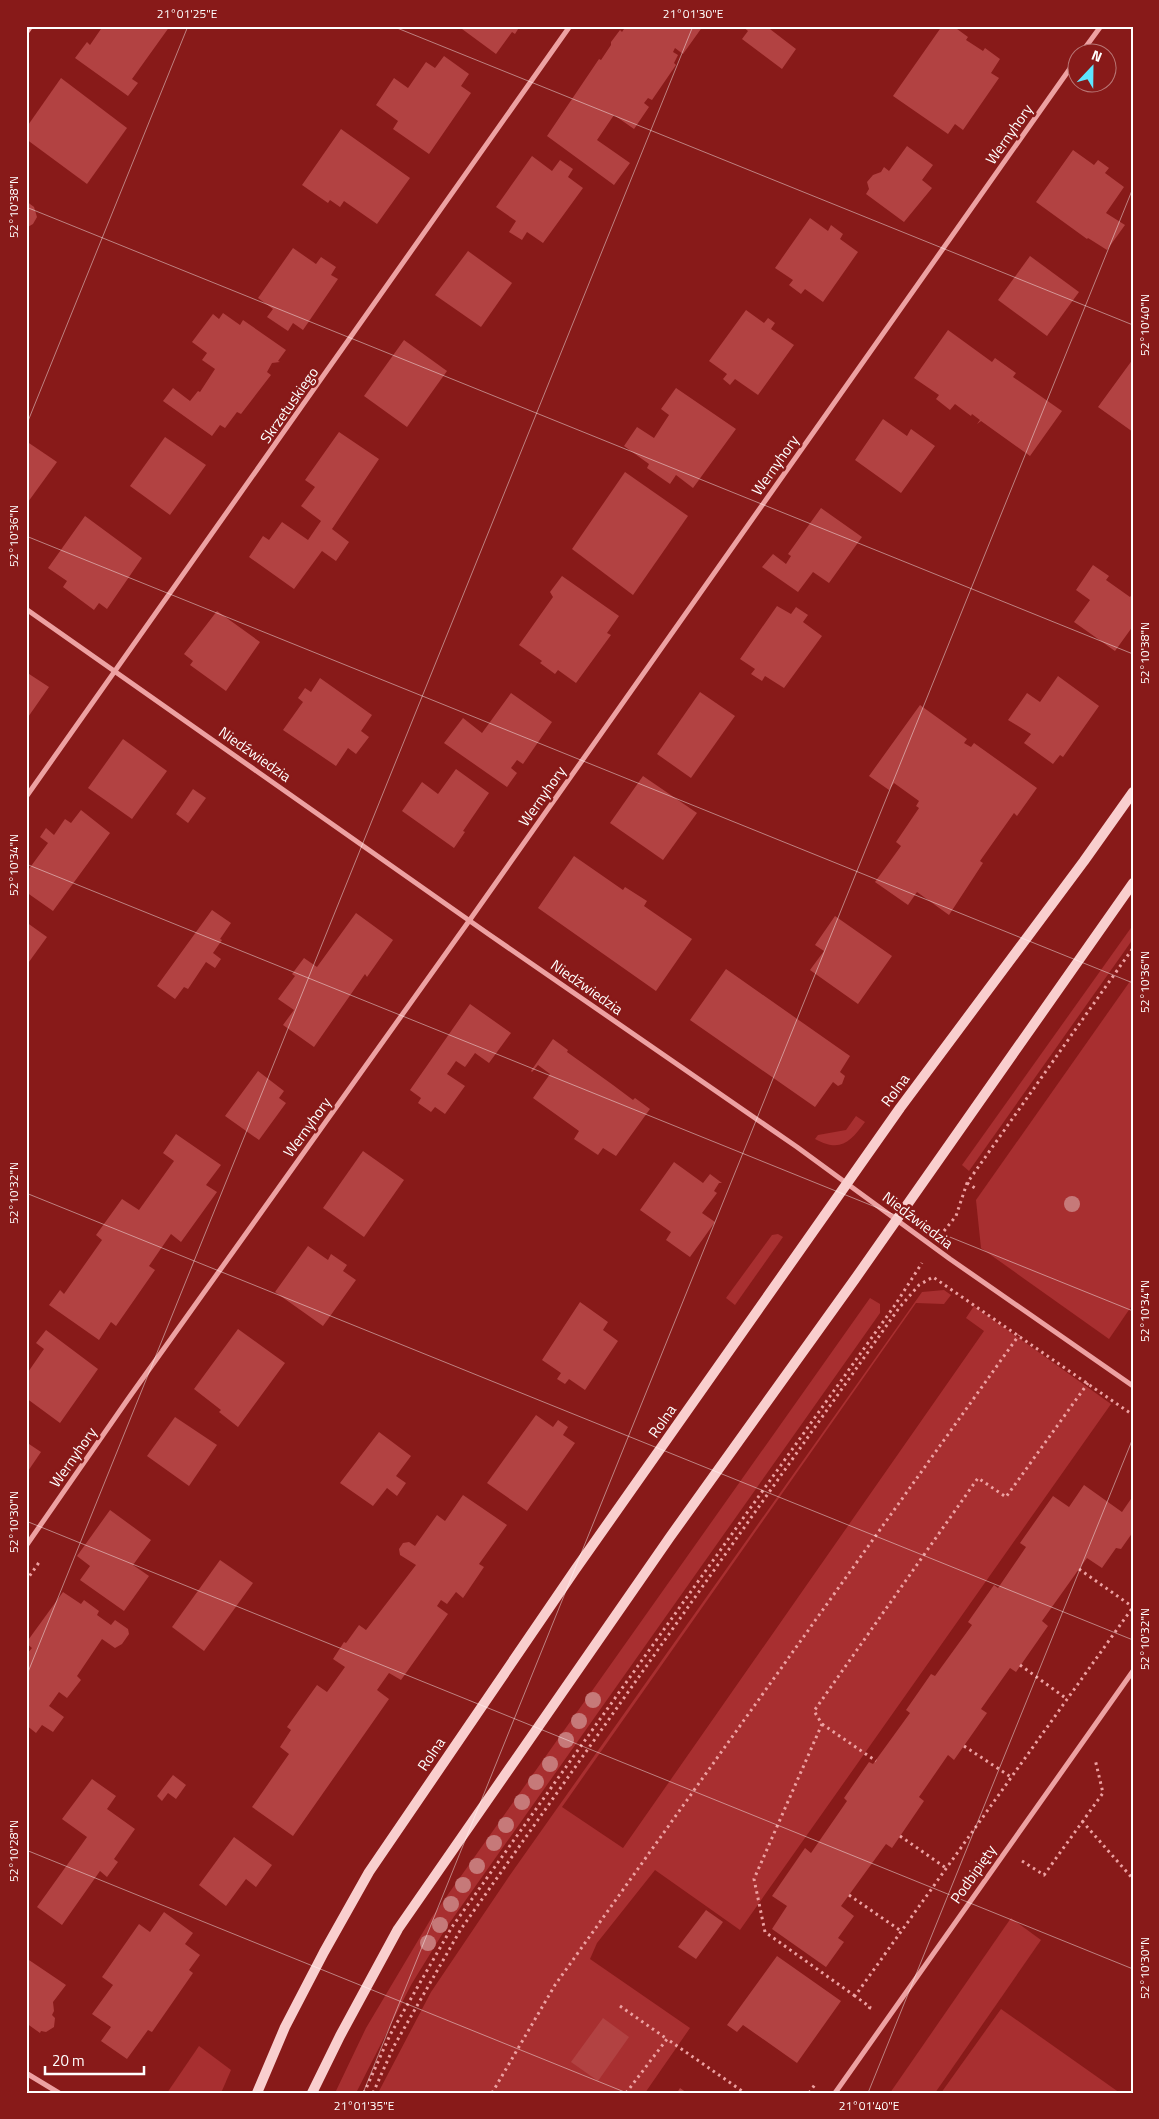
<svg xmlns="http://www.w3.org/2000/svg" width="1159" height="2119" font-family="'Titillium Web',sans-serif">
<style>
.green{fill:#a82f30}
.building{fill:#b24242}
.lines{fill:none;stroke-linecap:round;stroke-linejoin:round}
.path{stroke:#eda1a2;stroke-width:3;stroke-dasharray:2.5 4;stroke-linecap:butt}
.street{stroke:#eda1a2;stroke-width:5}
.secondary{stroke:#f9cece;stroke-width:10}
.tree{fill:#c67979}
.ticks{fill:none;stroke:#fff;stroke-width:1;stroke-opacity:0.45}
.labels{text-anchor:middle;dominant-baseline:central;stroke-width:5;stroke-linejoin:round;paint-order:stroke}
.street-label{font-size:15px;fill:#fff;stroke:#881a19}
.neatline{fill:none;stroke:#fff;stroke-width:2}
.ticks-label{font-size:12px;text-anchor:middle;fill:#fff}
</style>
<rect width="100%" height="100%" fill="#881a19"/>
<g class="green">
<polygon points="1133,925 1133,939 969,1171 962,1165"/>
<polygon points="1133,977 1133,1304 1109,1339 981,1248 976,1200"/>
<path d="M856 1116 865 1122C850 1142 841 1153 815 1139L818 1135 846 1130Z"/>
<polygon points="778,1234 783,1237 735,1305 726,1298 772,1235"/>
<polygon points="944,1290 951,1295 944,1304 916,1303 562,1807 623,1848 984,1331 966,1318 974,1306 1111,1404 740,1930 655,1870 597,1943 590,1959 690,2028 645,2093 378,2093 431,1992 510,1875 922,1292"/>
<polygon points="870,1298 880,1304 880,1313 446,1928 411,1985 356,2093 335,2093 366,2028 432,1917"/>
<polygon points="1011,1918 1041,1940 935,2093 890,2093"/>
<polygon points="1001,2009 1120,2093 941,2093"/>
<polygon points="199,2046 231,2070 221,2093 167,2093"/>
</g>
<g class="building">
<polygon points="103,26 170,26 132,79 138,83 128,96 75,58 87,42 90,45"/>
<polygon points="458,26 520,26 515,34 512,32 496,54"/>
<polygon points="626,26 703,26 683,54 675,48 673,52 678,55 674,63 676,65 652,100 648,98 644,103 649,107 634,129 614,115 597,140 630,163 614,185 547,136 599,59 601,60 611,45 611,42 620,30 622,32"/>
<polygon points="742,26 766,26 796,49 782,69 742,39 748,31"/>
<polygon points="942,26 953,26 968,37 966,40 983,51 985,48 1000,59 991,73 999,78 963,130 955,124 948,134 893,96"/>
<polygon points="444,56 469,74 461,86 471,93 429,154 393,129 398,121 376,105 394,78 408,88 426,62 435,68"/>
<polygon points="61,78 127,128 87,184 26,139 26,128"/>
<polygon points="341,129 410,178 377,224 344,201 340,207 330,200 328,203 302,185"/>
<polygon points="907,146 933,165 922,180 932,188 904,222 866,194 869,189 867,182 873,175 881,172 884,167 889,171"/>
<polygon points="1073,150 1094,165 1098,160 1109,168 1105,173 1124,187 1106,213 1125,225 1107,250 1088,238 1087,239 1036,202"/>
<polygon points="532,156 552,171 560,160 573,169 568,177 583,188 543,243 527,232 522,240 509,232 516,221 496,207"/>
<polygon points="26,201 34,207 37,217 33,224 26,228"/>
<polygon points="810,218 828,231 831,225 843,234 840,239 858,252 823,302 805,289 801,294 789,285 793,280 775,268"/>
<polygon points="293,248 316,264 321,257 336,267 331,275 338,279 303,330 293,323 288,331 267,317 273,309 258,298"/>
<polygon points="468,251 512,283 481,327 435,295"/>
<polygon points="1030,256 1079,292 1047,336 998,300"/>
<polygon points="746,310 764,323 768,318 775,323 771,329 794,345 758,395 735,379 730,385 723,379 727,374 709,361"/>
<polygon points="223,313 240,325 243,320 286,350 278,361 280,362 272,363 267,372 271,375 241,414 237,412 225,428 220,425 212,436 163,401 173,388 190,401 198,391 200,392 215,369 202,360 207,353 192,342 213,314 219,319"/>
<polygon points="948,330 992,362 995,358 1016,373 1013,377 1062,411 1030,456 981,421 977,424 980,420 972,414 971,416 955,404 950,410 936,399 939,395 914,378"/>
<polygon points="404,340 447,371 407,427 364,396"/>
<polygon points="1133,359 1132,406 1133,432 1098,407"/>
<polygon points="676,388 736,429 693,488 676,475 670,484 647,468 649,464 624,446 637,427 654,438 669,415 661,409"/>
<polygon points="883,419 907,436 911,429 935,446 901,493 855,460"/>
<polygon points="339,432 379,459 332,529 349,542 336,561 322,551 294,589 249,557 263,536 269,540 282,522 308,540 321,521 301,506 315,487 305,480"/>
<polygon points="165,437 206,465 170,515 130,486"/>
<polygon points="26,441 57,462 28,502 26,501"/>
<polygon points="625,472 688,516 633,595 572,549"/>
<polygon points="821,508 862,537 829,583 813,572 798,592 762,567 773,554 786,564 791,556 788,554"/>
<polygon points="85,516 142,558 107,609 99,603 94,610 63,587 67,581 48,568"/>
<polygon points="1093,565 1109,576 1106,580 1130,597 1133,593 1133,626 1115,651 1074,622 1090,600 1076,590"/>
<polygon points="562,576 619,616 607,633 611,635 576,683 558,670 555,674 540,663 542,661 519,645 553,597 550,592"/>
<polygon points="777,606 791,614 796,607 808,615 803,622 822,636 784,688 765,676 762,681 751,674 755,669 740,659"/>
<polygon points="217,611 260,642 226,691 190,665 193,661 184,654"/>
<polygon points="26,672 49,687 26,720"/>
<polygon points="1058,676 1099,706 1063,757 1060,755 1053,764 1024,743 1031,734 1008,720 1027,693 1040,702"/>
<polygon points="320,678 372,715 361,731 369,737 356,754 348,748 336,766 283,730 303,702 298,698 305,688 311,692"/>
<polygon points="700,692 735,716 691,778 657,754"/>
<polygon points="511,693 552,722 523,764 517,760 511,768 517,773 507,787 444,743 463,718 482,733"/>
<polygon points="920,705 967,739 964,743 971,747 974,743 1037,788 1017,816 1014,813 980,861 983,863 949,915 917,892 908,905 875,882 901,846 896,842 919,808 916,806 919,801 894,783 889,790 869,776"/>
<polygon points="123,739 167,771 132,819 88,788"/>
<polygon points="456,769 489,793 463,831 465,832 454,848 402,811 422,782 438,794"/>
<polygon points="643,776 697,813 663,860 610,823"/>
<polygon points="193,789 206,798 188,823 176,814"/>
<polygon points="81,810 110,833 53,911 26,892 26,873 48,843 40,837 46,828 54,835 65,819 71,823"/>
<polygon points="574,856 623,890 625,887 647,901 644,906 692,939 656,991 538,908"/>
<polygon points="212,910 231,923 220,939 222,940 213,953 221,959 215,968 206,962 188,989 184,987 175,999 157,986"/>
<polygon points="356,913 393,940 367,977 365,974 314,1047 283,1025 294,1010 278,999 295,976 292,974 304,958 317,967"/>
<polygon points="835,916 892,956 858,1004 810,970 824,951 815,945"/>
<polygon points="26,922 47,937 26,966"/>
<polygon points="726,969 850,1056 840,1072 845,1076 842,1084 838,1086 833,1082 815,1107 690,1020"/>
<polygon points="470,1004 511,1033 489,1063 475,1053 465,1067 456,1061 447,1074 465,1086 445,1114 435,1107 431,1112 418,1103 421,1098 410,1090"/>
<polygon points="553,1039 568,1050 567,1052 613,1085 633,1100 635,1098 650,1109 616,1156 603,1148 598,1155 574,1139 579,1131 533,1098 550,1074 538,1065 532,1072 531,1071"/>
<polygon points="258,1071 284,1091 279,1098 286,1103 259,1140 225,1116"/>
<polygon points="176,1134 221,1165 206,1185 217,1192 181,1242 171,1234 149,1266 155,1270 116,1326 111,1322 99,1340 49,1305 60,1290 64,1294 102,1240 96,1235 122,1199 139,1210 174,1161 163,1153"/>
<polygon points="363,1151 404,1180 364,1237 323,1208"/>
<polygon points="674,1162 703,1183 710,1174 722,1183 719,1183 714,1191 717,1193 702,1213 715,1222 690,1257 666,1240 671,1232 640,1210"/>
<polygon points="308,1246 328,1260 331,1254 347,1265 343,1271 356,1280 323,1326 275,1292"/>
<polygon points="580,1302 608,1322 603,1330 618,1341 585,1390 569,1379 565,1384 557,1379 561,1373 542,1360"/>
<polygon points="238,1329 285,1363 238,1427 219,1412 221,1410 194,1389"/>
<polygon points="46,1330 98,1369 60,1423 26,1398 26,1375 44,1349 36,1343"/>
<polygon points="536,1415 553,1427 558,1420 568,1427 563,1435 575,1443 527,1511 487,1483"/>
<polygon points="175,1417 217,1445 189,1486 147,1456"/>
<polygon points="379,1432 411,1456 396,1476 406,1483 397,1496 387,1488 373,1506 340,1483"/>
<polygon points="26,1442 41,1452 26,1474"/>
<polygon points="1084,1485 1122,1512 1133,1496 1133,1532 1121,1549 1116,1548 1102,1568 1087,1558 1079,1569 1042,1621 1048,1626 1016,1672 1010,1668 981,1709 987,1713 954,1760 948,1755 919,1797 924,1801 892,1848 886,1844 841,1906 854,1916 838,1938 844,1942 826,1967 772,1929 787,1906 772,1896 805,1848 811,1853 847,1801 844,1798 869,1762 873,1764 910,1713 906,1710 931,1674 935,1676 972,1625 968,1622 994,1585 998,1588 1026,1547 1020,1543 1053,1496 1069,1507"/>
<polygon points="463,1495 507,1525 479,1564 484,1567 463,1598 456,1592 447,1604 441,1600 437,1606 448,1614 401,1680 389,1673 377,1690 389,1699 293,1836 252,1807 289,1754 280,1747 291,1730 287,1727 317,1685 327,1692 345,1667 333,1659 344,1642 346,1643 359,1625 366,1630 416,1565 400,1555 399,1549 403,1543 409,1542 415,1546 437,1515 445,1521"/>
<polygon points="110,1510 151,1540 133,1565 149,1576 124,1611 80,1580 90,1566 77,1556"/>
<polygon points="220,1560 253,1583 204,1651 172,1627"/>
<polygon points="63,1592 81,1604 84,1600 99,1611 97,1615 111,1625 115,1620 128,1629 129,1634 122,1644 115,1648 102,1639 77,1676 81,1680 67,1698 59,1692 49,1706 64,1717 53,1732 42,1725 36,1733 26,1725 26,1655 32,1648 26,1643"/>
<polygon points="173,1775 186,1785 176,1799 168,1793 162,1801 157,1796"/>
<polygon points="92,1779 116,1796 107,1809 135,1829 114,1859 118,1862 107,1877 100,1871 62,1925 37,1907 87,1837 62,1819"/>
<polygon points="234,1837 272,1865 256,1887 246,1879 226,1906 199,1885"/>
<polygon points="706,1910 723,1922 696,1959 678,1947"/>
<polygon points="164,1912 193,1933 185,1944 200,1955 189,1970 193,1973 152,2032 148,2030 127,2059 101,2041 111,2027 92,2014 113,1985 102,1977 139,1924 150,1932"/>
<polygon points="777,1956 841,2001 797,2063 743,2025 737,2032 727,2025"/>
<polygon points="26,1958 66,1985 53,2002 54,2011 52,2015 55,2018 54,2027 46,2032 41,2031 40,2033 26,2023"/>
<polygon points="603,2018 629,2037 598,2081 571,2062"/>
<polygon points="680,2088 687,2093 677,2093"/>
</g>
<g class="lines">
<g class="path">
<polyline points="967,1183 975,1188"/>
<polyline points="944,1231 956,1216 967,1183 1133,948"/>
<polyline points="1079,1569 1133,1607"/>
<polyline points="26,1581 40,1561"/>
<polyline points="1020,1665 1067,1699"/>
<polyline points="822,1724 876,1761"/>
<polyline points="964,1746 1011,1777"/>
<polyline points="1082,1821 1133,1879"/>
<polyline points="900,1836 946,1868"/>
<polyline points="1022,1861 1044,1875 1103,1793 1095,1759"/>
<polyline points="849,1895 901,1931"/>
<polyline points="855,1996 765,1932 754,1879 822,1724 814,1711 978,1478 1006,1497 1088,1383"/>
<polyline points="620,2006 667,2039"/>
<polyline points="869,2009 870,2007 855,1996 1133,1607"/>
<polyline points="364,2093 390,2035 452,1927 895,1305 922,1263"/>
<polyline points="373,2093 394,2046 461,1929 899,1308 919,1285 933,1277 1133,1415"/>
<polyline points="492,2093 555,1985 1019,1335"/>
<polyline points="626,2093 667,2039 745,2093"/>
<polyline points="809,2093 816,2083"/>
</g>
<g class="street">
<polyline points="26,33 31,26"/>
<polyline points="1082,52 1101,26"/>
<polyline points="26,609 487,933 797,1147 950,1259 1133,1386"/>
<polyline points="26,797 570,26"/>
<polyline points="26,1546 128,1399 469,921 1076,60"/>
<polyline points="26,2073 59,2093"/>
<polyline points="835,2093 1133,1671"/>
</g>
<g class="secondary">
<polyline points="257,2093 285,2027 324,1952 369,1872 575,1570 900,1108 1084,861 1133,792"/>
<polyline points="312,2093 340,2036 398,1929 670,1537 855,1279 1133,883"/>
</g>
</g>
<g class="tree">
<circle cx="1072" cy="1204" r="8"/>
<circle cx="593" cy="1700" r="8"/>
<circle cx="579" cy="1721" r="8"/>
<circle cx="566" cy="1740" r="8"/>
<circle cx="550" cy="1764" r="8"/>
<circle cx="536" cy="1782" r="8"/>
<circle cx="522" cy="1802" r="8"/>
<circle cx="506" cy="1825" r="8"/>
<circle cx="494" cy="1843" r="8"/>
<circle cx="477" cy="1866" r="8"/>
<circle cx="463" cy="1885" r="8"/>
<circle cx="451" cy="1904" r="8"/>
<circle cx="440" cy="1925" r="8"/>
<circle cx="428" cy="1943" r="8"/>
</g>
<path class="ticks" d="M392 26 1133 325M26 207 1133 654M26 426 188 26M26 536 1133 983M26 864 1133 1311M26 1193 1133 1640M26 1521 1133 1969M26 1677 693 26M26 1850 627 2093M363 2093 1133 188M868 2093 1133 1438"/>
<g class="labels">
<g class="street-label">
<text transform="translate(1009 134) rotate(-55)">Wernyhory</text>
<text transform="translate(289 405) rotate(-55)">Skrzetuskiego</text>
<text transform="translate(775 465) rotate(-55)">Wernyhory</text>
<text transform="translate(255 754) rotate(35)">Niedźwiedzia</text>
<text transform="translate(542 796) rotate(-55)">Wernyhory</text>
<text transform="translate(587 987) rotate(35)">Niedźwiedzia</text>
<text transform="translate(895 1090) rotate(-54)">Rolna</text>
<text transform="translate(307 1127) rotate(-54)">Wernyhory</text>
<text transform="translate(918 1220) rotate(37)">Niedźwiedzia</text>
<text transform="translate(662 1421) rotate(-55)">Rolna</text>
<text transform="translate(73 1457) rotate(-55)">Wernyhory</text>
<text transform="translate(431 1754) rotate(-56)">Rolna</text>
<text transform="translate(973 1874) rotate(-55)">Podbipięty</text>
</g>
</g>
<rect width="1159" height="2119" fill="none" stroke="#881a19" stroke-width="55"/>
<g transform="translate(1092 68) rotate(22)"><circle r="24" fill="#881a19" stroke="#b87675"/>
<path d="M0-4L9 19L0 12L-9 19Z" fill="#5de6ff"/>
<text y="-8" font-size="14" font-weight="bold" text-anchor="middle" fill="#ffffff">N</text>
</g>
<path d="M45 2066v8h99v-8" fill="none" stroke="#ffffff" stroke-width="2.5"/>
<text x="52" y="2066" font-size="15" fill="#ffffff" stroke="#881a19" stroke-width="4" paint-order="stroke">20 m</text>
<rect x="28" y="28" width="1104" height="2064" class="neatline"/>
<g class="ticks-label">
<text x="187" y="18">21°01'25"E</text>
<text x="693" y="18">21°01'30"E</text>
<text transform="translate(14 207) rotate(-90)" y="4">52°10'38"N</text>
<text transform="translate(1145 325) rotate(-90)" y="4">52°10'40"N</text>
<text transform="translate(14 536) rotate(-90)" y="4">52°10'36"N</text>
<text transform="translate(1145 653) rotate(-90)" y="4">52°10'38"N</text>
<text transform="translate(14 865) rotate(-90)" y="4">52°10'34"N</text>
<text transform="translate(1145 982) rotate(-90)" y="4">52°10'36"N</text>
<text transform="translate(14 1193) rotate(-90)" y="4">52°10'32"N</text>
<text transform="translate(1145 1311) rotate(-90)" y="4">52°10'34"N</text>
<text transform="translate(14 1522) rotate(-90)" y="4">52°10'30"N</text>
<text transform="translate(1145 1639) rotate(-90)" y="4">52°10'32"N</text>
<text transform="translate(14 1851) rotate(-90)" y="4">52°10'28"N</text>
<text transform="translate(1145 1968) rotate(-90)" y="4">52°10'30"N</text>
<text x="364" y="2110">21°01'35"E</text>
<text x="869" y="2110">21°01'40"E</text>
</g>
</svg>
